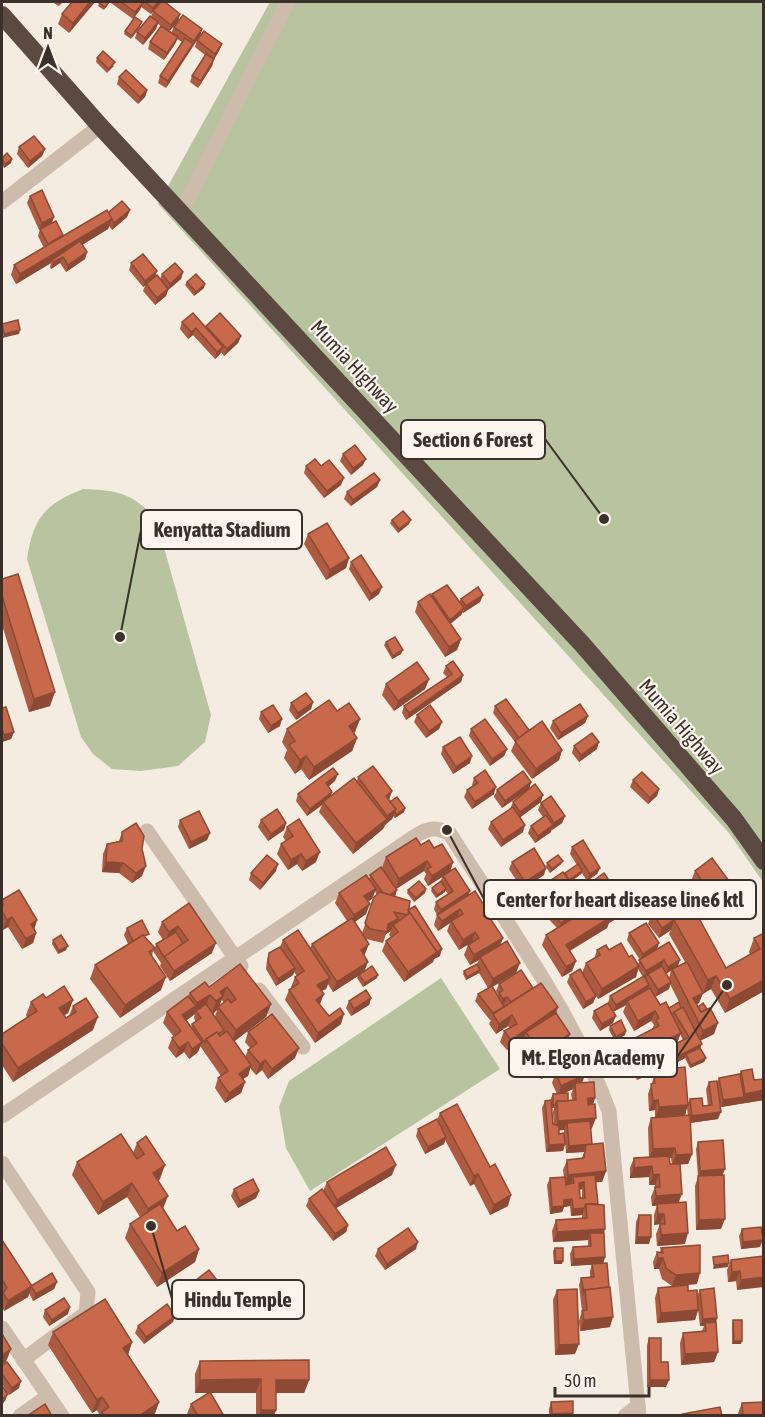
<svg xmlns="http://www.w3.org/2000/svg" width="765" height="1417" font-family="'Asap Condensed',sans-serif">
<style>
.green{fill:#b8c4a0}
.lines{fill:none;stroke-linecap:round;stroke-linejoin:round}
.street{stroke:#cdbbac;stroke-width:15}
.highway{stroke:#5c4a42;stroke-width:18}
.wall{fill:#ac5a40;fill-rule:evenodd}
.shaded-wall{fill:#8c4a34}
.building{fill:#c8694b;stroke:#8c4a34;stroke-width:1.5;fill-rule:evenodd}
.labels{text-anchor:middle;dominant-baseline:central;stroke-width:4.5;stroke-linejoin:round;paint-order:stroke}
.street-label{font-size:20px;fill:#3b302b;stroke:#fbf5ee}
.leader{fill:none;stroke:#3b302b;stroke-width:2}
.callout-dot{fill:#3b302b;stroke:#fbf5ee;stroke-width:2}
.callout{fill:#fbf5ee;stroke:#3b302b;stroke-width:2}
.callout-label{font-size:21px;text-anchor:middle;font-weight:bold;fill:#3b302b}
</style>
<rect width="100%" height="100%" fill="#f4ebe1"/>
<g class="green">
<polygon points="270,2 763,2 763,882 729,833 158,204"/>
<path d="M83 489C117 490 132 493 156 519L211 715 205 742 178 766 141 771 112 769 93 754 81 737 27 559C33 518 45 504 83 489Z"/>
<polygon points="441,978 500,1069 310,1191 286,1148 279,1107 289,1081"/>
</g>
<g class="lines">
<g class="street">
<polyline points="2,202 100,126"/>
<polyline points="181,212 288,2"/>
<polyline points="147,831 241,966"/>
<polyline points="259,990 303,1047"/>
<path d="M2 1116 414 837C427 828 436 826 450 834 506 923 572 1011 609 1111L639 1416"/>
<polyline points="2,1163 88,1292 86,1313 23,1360"/>
<polyline points="2,1328 62,1416"/>
<polyline points="20,1416 48,1396"/>
<polyline points="625,1416 638,1406"/>
</g>
<polyline class="highway" points="2,15 100,126 582,644 734,819 764,861"/>
</g>
<g class="wall">
<polygon points="52,2 63,2 59,6"/>
<polygon points="72,2 95,2 69,33 58,24 62,14"/>
<polygon points="100,2 110,2 104,10 98,6"/>
<polygon points="112,2 160,2 151,14 141,7 133,19 111,3"/>
<polygon points="153,11 180,14 178,21 169,31 171,33 174,27 202,29 200,36 166,88 158,83 160,76 182,42 177,39 175,44 164,60 148,49 150,42 161,26 158,24 156,29 143,45 135,38 137,32 151,17"/>
<polygon points="141,26 131,39 124,34 125,31"/>
<polygon points="197,40 222,44 219,51 214,59 212,66 198,88 190,82 192,76 205,55 195,47"/>
<polygon points="97,58 114,66 107,73 96,62"/>
<polygon points="119,77 147,90 145,97 138,104 117,84"/>
<polygon points="19,147 45,149 42,156 28,168 17,154"/>
<polygon points="2,158 11,163 4,168 2,164"/>
<polygon points="30,196 54,217 52,223 63,236 108,213 130,210 127,217 112,230 109,226 108,229 82,245 87,252 85,259 66,272 60,263 51,269 50,267 51,263 16,284 11,275 14,265 44,248 38,236 40,229 43,228 39,230 27,203"/>
<polygon points="131,263 160,279 162,274 183,272 181,279 168,290 166,296 155,305 143,291 145,286 143,287 129,270"/>
<polygon points="187,282 204,288 194,296 185,285"/>
<polygon points="182,322 205,327 206,326 241,336 238,343 224,356 221,352 220,354 215,359 193,335 188,339 180,329"/>
<polygon points="343,454 363,465 351,475 340,461"/>
<polygon points="306,466 321,466 341,485 324,498 304,473"/>
<polygon points="380,480 377,487 351,506 344,499 347,492"/>
<polygon points="392,520 409,524 398,533 390,523"/>
<polygon points="308,534 349,558 346,568 326,580 304,544"/>
<polygon points="351,562 379,594 369,601 349,569"/>
<polygon points="2,579 50,706 29,712 2,625"/>
<polygon points="432,594 459,602 461,599 483,595 480,602 463,613 463,612 461,615 450,624 461,639 457,650 445,657 415,612 418,602 431,596"/>
<polygon points="386,642 401,654 392,659 384,645"/>
<polygon points="446,666 463,675 461,682 406,720 402,713 404,706 447,677 443,673"/>
<polygon points="429,679 425,689 394,711 382,695 386,684"/>
<polygon points="313,702 311,709 296,720 289,710 291,703"/>
<polygon points="495,706 529,730 562,750 559,760 532,779 511,751 515,742 493,713"/>
<polygon points="2,708 14,732 11,739 2,742"/>
<polygon points="337,711 360,719 354,733 357,738 352,751 309,780 301,769 295,774 284,758 287,750 282,742 287,729"/>
<polygon points="261,712 280,726 268,733 259,719"/>
<polygon points="417,715 442,722 439,729 426,738 414,722"/>
<polygon points="588,716 585,723 558,740 550,728 553,721"/>
<polygon points="471,729 507,749 504,756 490,766 469,736"/>
<polygon points="574,746 597,749 579,762 572,753"/>
<polygon points="443,747 470,763 453,774 441,754"/>
<polygon points="358,777 392,791 389,800 390,802 405,808 404,812 395,818 393,816 392,819 385,825 383,829 353,854 319,812 322,805 307,816 296,801 298,794 335,781 328,787 331,796 357,781"/>
<polygon points="474,778 494,794 472,809 464,797 467,790 473,786 472,785"/>
<polygon points="633,780 659,789 657,796 648,804 630,787"/>
<polygon points="531,782 529,789 502,808 494,797 497,790"/>
<polygon points="513,802 541,802 520,817 523,832 501,847 488,829 491,822 510,809"/>
<polygon points="541,803 565,816 562,823 552,830 551,829 551,832 535,843 528,833 531,826 543,817 538,810"/>
<polygon points="180,820 210,833 207,840 189,849 178,827"/>
<polygon points="261,820 286,823 284,830 268,841 258,827"/>
<polygon points="287,827 316,862 302,871 297,864 288,870 277,854 281,844 286,841 283,837"/>
<polygon points="122,832 142,849 142,876 132,883 119,873 102,872 103,854 107,844 119,841"/>
<path d="M421 845 434 848 453 862 450 871 469 894 489 913 488 915 503 938 500 945 493 987 498 995V994L496 991 499 984 533 988 558 1007 556 1013 570 1034 566 1044 557 1049 582 1083 595 1098 593 1104 592 1128 591 1129 592 1144 606 1171 602 1182H596L598 1204 605 1229 604 1233 605 1257 603 1263 610 1327 580 1331 579 1321 582 1311 579 1285 581 1278H590V1271L592 1264H595L571 1266 570 1254 573 1247 588 1246V1240L553 1242 552 1231 556 1220 582 1219V1215L571 1216 570 1206 564 1207 562 1212 550 1214 547 1185 550 1178 564 1177 563 1170 567 1160 582 1158 584 1152 566 1153 564 1130H559V1134L565 1144 563 1151 546 1152 542 1108 545 1101 554 1124 553 1112 554 1108H552L551 1098 553 1094H557L552 1083 555 1074V1073L541 1079 536 1067 537 1062 536 1063 522 1042 524 1038 507 1050 500 1042 504 1031 510 1028 508 1026 496 1034 489 1024 491 1020H490L475 1001 478 994 488 988 479 973 466 980 463 974 464 971 477 964 479 960 470 965 464 955 468 945 472 942 459 950 447 931 450 923 438 931 434 925 437 915 434 909 436 902 448 894 445 890V892L436 898 431 891 432 888 441 881 442 877 428 886 424 879 426 874 424 871 396 889 395 896 409 910 440 956 434 959 433 962 404 982 382 951 386 941 391 937 389 935 391 931 386 934 383 943 366 939 365 954 364 955 365 970 377 978 363 987 357 978 358 976 333 992 328 984 326 989 322 991 320 1005 329 1016 341 1024 315 1043 285 1000 289 990 292 988 291 987 295 977 297 976 294 972 293 975 276 986 266 969 267 960 269 953 280 947 283 940 310 949 312 944 347 921 335 903 339 893 369 879 370 875 388 877 382 868 386 857ZM375 891 377 895 371 908 362 933 355 922 366 914 368 901 372 899ZM573 1089 571 1094 572 1100 568 1101 563 1094ZM582 1189V1198H580L579 1190Z"/>
<polygon points="572,847 600,868 597,874 587,881 582,873 581,874 569,883 568,885 582,895 581,899 592,891 590,888 593,881 612,885 610,892 598,899 597,904 601,902 601,900 630,905 628,912 609,923 607,928 570,951 576,961 572,971 562,977 542,945 546,935 557,928 542,912 545,905 561,892 536,909 530,900 532,893 565,874 577,865 570,854"/>
<polygon points="512,862 544,875 522,889 509,869"/>
<polygon points="547,863 561,864 550,873 546,867"/>
<polygon points="276,871 260,890 249,880 251,873"/>
<path d="M695 871 725 892 695 912 726 968 750 954 749 952 754 938 764 933V991L725 1013 711 989 703 993 699 1003 697 1004 714 1034 700 1041V1048L706 1058 704 1062 690 1068 685 1058 676 1063 672 1055 668 1065 637 1080 623 1052 627 1042 652 1029 654 1025 651 1021 634 1031 623 1012 626 1005 613 1012V1023L600 1031 592 1018 594 1011 608 1003 610 996 643 977 638 969 636 977 598 999 582 973 586 963 594 959 597 950H609L629 957 638 964 640 960 627 940 629 933 657 949 678 966 685 962 669 934 671 930 659 938 648 924 652 913 694 885 691 881ZM671 970 669 978 666 974ZM670 984 682 1008H669L660 1005 655 997 669 989ZM680 1034 683 1040 677 1043Z"/>
<polygon points="426,889 425,893 414,902 407,893 408,890"/>
<polygon points="2,900 37,920 34,929 36,933 33,943 22,949 8,927 3,930 2,927"/>
<polygon points="189,903 212,953 170,981 160,966 161,963 153,951 152,956 161,990 120,1018 90,979 95,965 128,944 124,935 127,928 147,940 155,948 156,944 163,940 158,932 162,922"/>
<polygon points="53,940 66,950 58,954 52,944"/>
<path d="M240 964 271 1004 266 1017 234 1041 245 1057 248 1050 250 1048 245 1042 248 1032 295 1058 268 1079 262 1070 256 1075 250 1068 248 1076 242 1079 245 1082 241 1093 225 1103 215 1088 218 1078 221 1076 200 1046 198 1052 189 1059 184 1052 176 1058 168 1048 172 1038 174 1037 163 1023 167 1012 188 996 190 993 209 987ZM222 1000 224 1003 219 1007 221 1001ZM217 1010 215 1017 213 1014ZM195 1014 194 1018 196 1022 192 1024 191 1027 186 1020Z"/>
<polygon points="570,975 596,996 593,1003 583,1009 567,982"/>
<polygon points="46,998 73,1000 68,1013 64,1015 66,1018 69,1016 73,1006 93,1030 13,1082 2,1065 2,1034 27,1018 26,1015 31,1002"/>
<polygon points="371,998 369,1005 351,1016 346,1008 349,1001"/>
<polygon points="610,1026 625,1035 615,1041 609,1030"/>
<path d="M665 1069 688 1103 690 1099 703 1106H708L706 1089 709 1082 717 1084 719 1078 740 1074 741 1071 754 1080 764 1079V1100L721 1107 718 1096V1119L690 1123 692 1154 688 1164H680L679 1203 685 1244 657 1246 656 1234 660 1224 654 1225V1215L657 1205 652 1206 651 1197 655 1187V1185H649V1177L630 1178V1168L634 1158 649 1157 648 1128 651 1118 655 1117V1110L649 1111 648 1094 654 1077 662 1076ZM687 1107 688 1116 659 1117 685 1115ZM669 1158H671L672 1164H670Z"/>
<polygon points="440,1113 508,1206 490,1215 474,1184 470,1186 445,1140 444,1144 425,1154 416,1136 418,1129 437,1120"/>
<polygon points="698,1142 725,1169 722,1175 721,1229 696,1230 695,1186 698,1177 696,1149"/>
<polygon points="137,1143 160,1179 158,1180 163,1209 177,1231 199,1249 195,1262 157,1287 125,1238 130,1224 140,1217 127,1197 98,1215 72,1175 77,1162 133,1153"/>
<polygon points="392,1175 336,1208 348,1225 346,1232 333,1241 306,1206 309,1199 323,1191 327,1182"/>
<polygon points="234,1189 259,1191 256,1198 238,1208 231,1196"/>
<polygon points="639,1215 649,1244 635,1244 636,1222"/>
<polygon points="742,1229 760,1247 741,1249 739,1236"/>
<polygon points="2,1241 31,1286 57,1282 54,1289 33,1301 29,1293 28,1297 4,1311 2,1307"/>
<polygon points="555,1248 562,1264 554,1264 553,1251"/>
<polygon points="661,1248 697,1284 672,1286 662,1279 659,1269 654,1269 653,1262 657,1252 660,1252"/>
<polygon points="378,1249 416,1249 385,1270 375,1256"/>
<polygon points="764,1256 737,1290 736,1281 728,1282 727,1270 731,1260"/>
<polygon points="217,1280 214,1287 200,1298 192,1288 195,1281"/>
<polygon points="658,1288 688,1291 697,1296 700,1290 717,1318 716,1322 718,1352 714,1362 681,1365 680,1343 683,1333 702,1331 704,1326 700,1326 698,1310 695,1320 657,1323 655,1298"/>
<polygon points="557,1290 575,1354 555,1355 553,1300"/>
<polygon points="45,1310 68,1314 49,1326 43,1317"/>
<polygon points="733,1320 741,1344 732,1344 732,1323"/>
<polygon points="173,1322 144,1344 135,1333 138,1326"/>
<polygon points="53,1332 132,1342 128,1354 159,1402 154,1416 100,1416 97,1410 92,1413 48,1345"/>
<polygon points="649,1338 666,1387 647,1387 647,1345"/>
<polygon points="200,1361 309,1380 304,1393 276,1393 276,1410 274,1416 256,1416 256,1393 210,1393 224,1416 188,1416 187,1414 191,1404 208,1393 195,1393 195,1374"/>
<polygon points="2,1366 19,1388 9,1395 2,1384"/>
<polygon points="551,1402 572,1416 549,1416 549,1409"/>
<polygon points="742,1403 764,1416 739,1416 738,1413"/>
</g>
<g class="shaded-wall">
<polygon points="90,2 95,2 69,33 73,23"/>
<polygon points="158,2 160,2 159,4 151,14 153,8"/>
<polygon points="143,3 140,10 133,19 135,12"/>
<polygon points="180,14 178,21 169,32 171,25"/>
<polygon points="158,22 156,29 143,45 145,38"/>
<polygon points="202,29 200,36 191,48 194,41"/>
<polygon points="178,37 175,44 164,60 167,53"/>
<polygon points="193,44 190,50 166,88 168,81"/>
<polygon points="222,44 219,51 213,61 215,54"/>
<polygon points="214,59 212,66 198,88 201,81"/>
<polygon points="147,90 145,97 138,104 140,97"/>
<polygon points="45,149 42,156 28,168 30,161"/>
<polygon points="12,159 11,163 4,168 5,164"/>
<polygon points="130,210 127,217 112,230 114,223"/>
<polygon points="54,217 51,224 39,230 42,223"/>
<polygon points="112,219 108,229 54,262 52,260 51,263 16,284 20,274"/>
<polygon points="87,252 85,259 66,272 68,265"/>
<polygon points="63,257 60,263 51,269 54,262"/>
<polygon points="157,271 155,278 146,284 143,287 145,281"/>
<polygon points="183,272 181,279 168,290 166,296 155,305 157,298 168,289 170,284"/>
<polygon points="205,284 204,288 194,296 196,292"/>
<polygon points="196,328 193,335 188,339 191,332"/>
<polygon points="20,330 19,334 2,338 4,334"/>
<polygon points="241,336 238,343 224,356 227,349"/>
<polygon points="223,347 220,354 215,359 217,352"/>
<polygon points="366,459 363,465 351,475 353,468"/>
<polygon points="344,478 341,485 324,498 327,491"/>
<polygon points="380,480 377,487 351,506 353,500"/>
<polygon points="411,520 409,524 398,533 399,529"/>
<polygon points="349,558 346,568 326,580 330,570"/>
<polygon points="382,587 379,594 369,601 371,594"/>
<polygon points="483,595 480,602 463,613 466,606"/>
<polygon points="464,608 461,615 447,627 450,620"/>
<polygon points="461,639 457,650 445,657 449,647"/>
<polygon points="403,650 401,654 392,659 393,656"/>
<polygon points="463,675 461,682 406,720 409,713"/>
<polygon points="429,679 425,689 394,711 398,701"/>
<polygon points="55,692 50,706 29,712 34,699"/>
<polygon points="313,702 311,709 296,720 298,713"/>
<polygon points="588,716 585,723 558,740 561,733"/>
<polygon points="282,719 280,726 268,733 271,726"/>
<polygon points="360,719 355,732 344,739 349,726"/>
<polygon points="442,722 439,729 426,738 429,731"/>
<polygon points="14,732 11,739 2,742 4,735"/>
<polygon points="357,738 352,751 309,780 314,767"/>
<polygon points="599,742 597,749 579,762 581,755"/>
<polygon points="507,749 504,756 490,766 492,759"/>
<polygon points="562,750 559,760 532,779 536,769"/>
<polygon points="306,756 301,769 295,774 300,760"/>
<polygon points="472,756 470,763 453,774 456,767"/>
<polygon points="338,774 335,781 323,790 326,783"/>
<polygon points="531,782 529,789 502,808 505,801"/>
<polygon points="496,787 494,794 472,809 475,802"/>
<polygon points="659,789 657,796 648,804 650,798"/>
<polygon points="392,791 388,801 386,796"/>
<polygon points="332,792 330,799 323,802 322,805 307,816 310,809"/>
<polygon points="543,795 541,802 518,819 520,812"/>
<polygon points="405,808 404,812 395,818 396,815"/>
<polygon points="396,809 392,819 385,825 383,829 353,854 356,843 386,820 387,816"/>
<polygon points="565,816 562,823 552,830 554,823"/>
<polygon points="286,823 284,830 268,841 271,834"/>
<polygon points="525,825 523,832 501,847 503,840"/>
<polygon points="553,825 551,832 535,843 538,836"/>
<polygon points="210,833 207,840 189,849 191,842"/>
<polygon points="320,852 316,862 302,871 306,861"/>
<polygon points="301,854 297,864 288,870 291,860"/>
<polygon points="427,861 424,871 396,889 399,879"/>
<polygon points="563,861 561,864 550,873 552,869"/>
<polygon points="106,862 123,863 119,873 102,872"/>
<polygon points="453,862 450,872 428,886 432,876"/>
<polygon points="278,864 276,871 260,890 263,883"/>
<polygon points="146,866 142,876 132,883 136,873"/>
<polygon points="546,868 544,875 522,889 525,882"/>
<polygon points="600,868 597,874 587,881 590,874"/>
<polygon points="582,871 581,874 569,883 567,887 563,889 562,890 536,909 538,902"/>
<polygon points="729,881 725,892 677,925 674,920 671,930 659,938 662,928"/>
<polygon points="612,885 610,892 599,900 601,893"/>
<polygon points="376,889 372,899 361,906 364,896"/>
<polygon points="426,889 425,893 414,902 416,898"/>
<polygon points="446,889 445,892 436,898 437,895"/>
<polygon points="397,890 395,897 386,897"/>
<polygon points="470,891 467,898 439,917 441,910"/>
<polygon points="582,895 579,902 576,901 575,905 570,908 573,901"/>
<polygon points="599,897 597,904 579,916 581,909"/>
<polygon points="370,904 366,914 350,925 354,915"/>
<polygon points="630,905 628,912 609,923 612,916"/>
<polygon points="460,909 456,920 451,921 450,923 438,931 442,921"/>
<polygon points="578,909 575,916 558,930 561,923"/>
<polygon points="12,917 8,927 3,930 7,920"/>
<polygon points="611,917 607,928 562,955 566,945"/>
<polygon points="398,919 395,927 393,925 391,931 386,934 388,924"/>
<polygon points="37,920 34,931 31,924"/>
<polygon points="178,926 175,936 165,942 169,932"/>
<polygon points="475,932 472,942 459,950 463,940"/>
<polygon points="36,933 33,943 22,949 26,939"/>
<polygon points="503,938 499,948 480,957 479,960 470,965 474,955"/>
<polygon points="216,943 212,953 170,981 174,971"/>
<polygon points="659,943 657,950 640,961 643,954"/>
<polygon points="369,944 365,954 357,960 361,950"/>
<polygon points="68,946 66,950 58,954 59,951"/>
<polygon points="442,949 440,956 434,959 433,962 404,982 408,972"/>
<polygon points="664,960 661,967 644,978 646,971"/>
<polygon points="680,960 678,966 666,974 668,967"/>
<polygon points="576,961 572,971 562,977 566,967"/>
<polygon points="368,962 364,972 333,992 337,982"/>
<polygon points="520,963 516,973 489,989 493,979"/>
<polygon points="639,966 636,977 598,999 602,989"/>
<polygon points="295,968 293,975 276,986 278,979"/>
<polygon points="480,970 479,973 466,980 467,977"/>
<polygon points="378,975 377,978 363,987 365,983"/>
<polygon points="716,976 711,989 703,994 708,980"/>
<polygon points="166,977 161,990 120,1018 125,1005"/>
<polygon points="330,978 326,989 313,995 317,985"/>
<polygon points="764,980 764,991 725,1013 730,999"/>
<polygon points="671,982 669,989 655,997 658,990"/>
<polygon points="649,985 647,992 627,1001 626,1005 613,1012 616,1005"/>
<polygon points="227,987 218,1009 211,1015 220,992"/>
<polygon points="703,993 699,1003 691,1007 693,998"/>
<polygon points="324,994 320,1004 316,1000"/>
<polygon points="210,995 205,1008 196,1011 195,1014 179,1026 182,1015 196,1006 197,1003"/>
<polygon points="596,996 593,1003 583,1009 586,1002"/>
<polygon points="507,997 504,1004 501,1006 503,999"/>
<polygon points="371,998 369,1005 351,1016 354,1009"/>
<polygon points="73,1000 68,1013 54,1022 59,1008"/>
<polygon points="271,1004 266,1017 231,1044 236,1030"/>
<polygon points="558,1007 554,1017 526,1032 524,1038 507,1050 511,1040"/>
<polygon points="655,1011 651,1021 634,1031 638,1021"/>
<polygon points="344,1014 341,1024 315,1043 318,1033"/>
<polygon points="512,1015 508,1026 496,1034 499,1024"/>
<polygon points="616,1016 613,1023 600,1031 602,1024"/>
<polygon points="98,1017 93,1030 13,1082 18,1068"/>
<polygon points="718,1023 714,1034 699,1041 703,1031"/>
<polygon points="626,1031 625,1035 615,1041 616,1037"/>
<polygon points="681,1033 677,1043 661,1051 665,1041"/>
<polygon points="570,1034 566,1044 541,1060 539,1057 537,1062 536,1063 540,1053"/>
<polygon points="188,1042 184,1052 176,1058 179,1048"/>
<polygon points="202,1042 198,1052 189,1059 192,1049"/>
<polygon points="702,1044 699,1051 686,1054 685,1058 676,1063 679,1056"/>
<polygon points="299,1048 295,1058 268,1079 272,1069"/>
<polygon points="672,1054 668,1065 637,1080 641,1070"/>
<polygon points="706,1058 704,1062 690,1068 691,1065"/>
<polygon points="265,1060 262,1070 256,1075 260,1064"/>
<polygon points="559,1063 555,1073 541,1079 545,1069"/>
<polygon points="251,1065 248,1076 235,1084 239,1074"/>
<polygon points="585,1075 581,1086 575,1083 573,1089 558,1096 561,1086"/>
<polygon points="245,1082 241,1093 225,1103 229,1093"/>
<polygon points="764,1090 764,1100 721,1107 723,1100 744,1097 745,1094"/>
<polygon points="588,1098 595,1098 592,1108 584,1108"/>
<polygon points="658,1100 655,1110 649,1111 653,1101"/>
<polygon points="688,1105 685,1115 655,1118 659,1107"/>
<polygon points="721,1112 718,1119 689,1123 692,1116"/>
<polygon points="596,1118 592,1128 567,1130 567,1123 564,1130 554,1131 558,1121"/>
<polygon points="446,1137 444,1144 425,1154 428,1147"/>
<polygon points="565,1144 563,1151 546,1152 549,1145"/>
<polygon points="586,1145 584,1152 566,1153 569,1146"/>
<polygon points="675,1148 671,1158 649,1159 653,1149"/>
<polygon points="692,1154 688,1164 672,1165 676,1155"/>
<polygon points="165,1165 160,1179 148,1186 153,1173"/>
<polygon points="396,1165 392,1175 333,1210 337,1200"/>
<polygon points="652,1166 649,1177 630,1178 634,1168"/>
<polygon points="725,1169 722,1176 698,1178 700,1171"/>
<polygon points="606,1171 602,1182 584,1183 582,1189 576,1190 573,1177 571,1185 565,1185 568,1175"/>
<polygon points="478,1174 474,1184 470,1186 474,1176"/>
<polygon points="659,1174 655,1185 649,1185 653,1175"/>
<polygon points="132,1183 127,1197 98,1215 103,1202"/>
<polygon points="259,1191 256,1198 238,1208 240,1201"/>
<polygon points="682,1194 678,1204 652,1206 656,1196"/>
<polygon points="511,1195 508,1206 490,1215 494,1205"/>
<polygon points="168,1196 163,1209 143,1222 148,1209"/>
<polygon points="572,1199 570,1206 564,1207 562,1212 550,1214 552,1207 564,1200"/>
<polygon points="584,1208 582,1215 571,1216 573,1209"/>
<polygon points="658,1214 664,1214 660,1224 654,1225"/>
<polygon points="725,1219 721,1229 696,1230 699,1220"/>
<polygon points="348,1225 346,1232 333,1241 335,1234"/>
<polygon points="605,1229 601,1239 590,1233 588,1240 553,1242 557,1232"/>
<polygon points="688,1233 685,1244 657,1246 661,1235"/>
<polygon points="637,1237 651,1237 649,1244 635,1244"/>
<polygon points="763,1240 760,1247 741,1249 743,1242"/>
<polygon points="418,1242 416,1249 385,1270 387,1264"/>
<polygon points="199,1249 195,1262 157,1287 162,1273"/>
<polygon points="605,1257 603,1264 571,1266 574,1259"/>
<polygon points="658,1258 663,1258 659,1269 654,1269"/>
<polygon points="555,1261 563,1261 562,1264 554,1264"/>
<polygon points="729,1263 728,1267 713,1269 714,1265"/>
<polygon points="740,1271 736,1281 728,1282 732,1272"/>
<polygon points="700,1273 697,1284 672,1286 676,1275"/>
<polygon points="764,1277 764,1287 737,1290 741,1280"/>
<polygon points="217,1280 214,1287 200,1298 202,1291"/>
<polygon points="57,1282 54,1289 33,1301 36,1294"/>
<polygon points="32,1286 28,1297 4,1311 8,1301"/>
<polygon points="70,1307 68,1314 49,1326 52,1320"/>
<polygon points="698,1310 695,1320 657,1323 661,1313"/>
<polygon points="175,1316 173,1322 144,1344 146,1337"/>
<polygon points="613,1317 610,1327 580,1331 584,1320"/>
<polygon points="717,1318 715,1325 705,1323 704,1326 700,1326 703,1319"/>
<polygon points="734,1341 742,1341 741,1344 732,1344"/>
<polygon points="132,1342 128,1355 123,1348"/>
<polygon points="579,1344 575,1354 555,1355 559,1345"/>
<polygon points="11,1349 6,1362 2,1365 2,1355"/>
<polygon points="718,1352 714,1362 681,1365 685,1354"/>
<polygon points="261,1379 256,1393 195,1393 200,1380"/>
<polygon points="276,1380 309,1380 304,1393 271,1393"/>
<polygon points="650,1380 669,1380 666,1387 647,1387"/>
<polygon points="21,1381 19,1388 9,1395 12,1388"/>
<polygon points="8,1394 5,1401 2,1404 2,1399"/>
<polygon points="102,1397 97,1410 92,1413 97,1400"/>
<polygon points="159,1402 154,1416 139,1416"/>
<polygon points="261,1410 276,1410 274,1416 259,1416"/>
<polygon points="573,1413 572,1416 551,1416 552,1414"/>
</g>
<g class="building">
<polygon points="72,2 90,2 73,23 62,14"/>
<polygon points="100,2 109,2 105,7 99,3"/>
<polygon points="121,2 141,2 143,3 135,12"/>
<polygon points="145,2 158,2 153,8"/>
<polygon points="161,2 165,2 180,14 171,25 153,11"/>
<polygon points="183,15 202,29 194,41 174,27"/>
<polygon points="150,16 158,22 145,38 137,32"/>
<polygon points="135,17 142,22 132,36 125,31"/>
<polygon points="161,26 178,37 167,53 150,42"/>
<polygon points="204,31 222,44 215,54 197,40"/>
<polygon points="185,38 193,44 168,81 160,76"/>
<polygon points="103,51 115,62 109,69 97,58"/>
<polygon points="206,54 214,59 201,81 192,76"/>
<polygon points="126,70 147,90 140,97 119,77"/>
<polygon points="34,136 45,149 30,161 19,147"/>
<polygon points="7,153 12,159 5,164 2,158"/>
<polygon points="42,190 54,217 42,223 30,196"/>
<polygon points="122,201 130,210 114,223 108,213"/>
<polygon points="107,210 112,219 20,274 14,265"/>
<polygon points="56,221 63,235 48,244 40,229"/>
<polygon points="80,241 87,252 68,265 63,257 54,262 52,260"/>
<polygon points="143,254 157,271 145,281 131,263"/>
<polygon points="175,263 183,272 170,284 162,274"/>
<polygon points="196,274 205,284 196,292 187,282"/>
<polygon points="157,275 168,289 157,298 146,284"/>
<polygon points="193,313 223,347 217,352 196,328 191,332 182,322"/>
<polygon points="220,313 241,336 227,349 206,326"/>
<polygon points="18,320 20,330 4,334 2,324"/>
<polygon points="355,445 366,459 353,468 343,454"/>
<polygon points="315,459 321,466 329,460 344,478 327,491 306,466"/>
<polygon points="374,473 380,480 353,500 347,492"/>
<polygon points="403,511 411,520 399,529 392,520"/>
<polygon points="327,523 349,558 330,570 308,534"/>
<polygon points="361,555 382,587 371,594 351,562"/>
<polygon points="18,574 55,692 34,699 2,596 2,579"/>
<polygon points="447,585 464,608 450,620 432,594"/>
<polygon points="478,587 483,595 466,606 461,599"/>
<polygon points="430,594 461,639 449,647 418,602"/>
<polygon points="395,637 403,650 393,656 386,642"/>
<polygon points="453,661 463,675 409,713 404,706 452,674 446,666"/>
<polygon points="417,662 429,679 398,701 386,684"/>
<polygon points="306,693 313,702 298,713 291,703"/>
<polygon points="506,699 529,730 519,738 495,706"/>
<polygon points="329,700 337,711 349,703 360,719 349,726 357,738 314,767 306,756 300,760 289,745 295,741 287,729"/>
<polygon points="580,704 588,716 561,733 553,721"/>
<polygon points="273,705 282,719 271,726 261,712"/>
<polygon points="430,705 442,722 429,731 417,715"/>
<polygon points="6,707 14,732 4,735 2,729 2,708"/>
<polygon points="485,719 507,749 492,759 471,729"/>
<polygon points="542,721 562,750 536,769 515,741"/>
<polygon points="592,733 599,742 581,755 574,746"/>
<polygon points="460,737 472,756 456,767 443,747"/>
<polygon points="373,766 392,791 386,796 396,809 387,816 358,777"/>
<polygon points="333,768 338,774 326,783 332,792 310,809 298,794"/>
<polygon points="485,770 496,787 475,802 467,790 478,783 474,778"/>
<polygon points="523,771 531,782 505,801 497,790"/>
<polygon points="642,772 659,789 650,798 633,780"/>
<polygon points="354,778 387,819 356,843 323,802"/>
<polygon points="535,784 543,795 520,812 513,802"/>
<polygon points="551,796 565,816 554,823 541,803"/>
<polygon points="397,797 405,808 396,815 395,812 396,809 390,802"/>
<polygon points="513,807 525,825 503,840 491,822"/>
<polygon points="277,809 286,823 271,834 261,820"/>
<polygon points="199,811 210,833 191,842 180,820"/>
<polygon points="546,815 553,825 538,836 531,826"/>
<polygon points="299,819 320,852 306,861 301,854 291,860 281,844 293,836 287,827"/>
<polygon points="136,823 144,836 142,849 146,866 136,873 123,863 106,862 107,844 122,841 122,832"/>
<polygon points="416,838 421,845 429,840 434,848 442,844 453,862 432,876 427,869 431,867 427,861 399,879 386,857"/>
<polygon points="583,840 600,868 590,874 572,847"/>
<polygon points="534,848 546,868 525,882 512,862"/>
<polygon points="267,855 278,864 263,883 251,873"/>
<polygon points="558,855 563,861 552,869 547,863"/>
<polygon points="712,858 729,881 662,928 652,913 701,879 695,871"/>
<polygon points="578,864 582,871 569,880 565,873"/>
<polygon points="381,867 397,890 390,895 383,893 370,875"/>
<polygon points="455,868 470,891 441,910 436,902 453,891 443,876"/>
<polygon points="563,872 569,880 538,902 532,893"/>
<polygon points="604,873 612,885 601,893 593,881"/>
<polygon points="366,875 376,889 364,896 370,904 354,915 339,893"/>
<polygon points="419,881 426,889 416,898 408,890"/>
<polygon points="441,881 446,889 437,895 432,888"/>
<polygon points="19,890 37,920 31,924 36,933 26,939 12,917 7,920 2,911 2,906 3,905 2,900"/>
<polygon points="562,890 578,909 561,923 545,905"/>
<polygon points="475,891 489,913 483,916 488,915 503,938 474,955 468,945 479,938 475,932 463,940 451,921 463,914 460,909 442,921 437,915"/>
<polygon points="380,892 410,901 408,915 394,912 398,919 388,924 387,932 370,929 365,923 374,897"/>
<polygon points="601,901 611,917 566,945 576,961 566,967 546,935"/>
<polygon points="189,903 216,943 174,971 164,956 188,940 178,926 169,932 162,922"/>
<polygon points="415,906 442,949 437,952 408,910"/>
<polygon points="694,909 726,968 760,949 754,938 764,933 764,980 730,999 716,976 708,980 674,920"/>
<polygon points="410,913 437,952 408,972 386,941 398,932 393,925"/>
<polygon points="352,918 369,944 361,950 368,962 337,982 312,944"/>
<polygon points="142,920 149,934 144,936 143,935 133,941 127,928"/>
<polygon points="646,923 659,943 643,954 629,933"/>
<polygon points="298,930 330,978 317,985 324,994 316,1000 329,1016 340,1008 344,1014 318,1033 289,990 299,983 295,977 304,971 283,940"/>
<polygon points="176,932 183,943 164,957 156,944"/>
<polygon points="61,935 68,946 59,951 53,940"/>
<polygon points="143,935 155,948 149,952 166,977 125,1005 95,965"/>
<polygon points="507,941 520,963 493,979 480,957"/>
<polygon points="669,942 680,960 668,967 664,960 646,971 639,960"/>
<polygon points="621,943 629,957 632,955 639,966 602,989 586,963 600,955 597,950 606,945 609,950"/>
<polygon points="280,947 295,968 278,979 268,962 269,953"/>
<polygon points="687,962 703,993 693,998 701,1012 710,1008 718,1023 703,1031 672,969"/>
<polygon points="240,964 271,1004 236,1030 218,1007 228,999 231,1003 236,999 227,987 220,992 223,996 216,1001 210,995 197,1003 190,993 205,982 209,987"/>
<polygon points="477,964 480,970 467,977 464,971"/>
<polygon points="372,966 378,975 365,983 359,975"/>
<polygon points="662,966 671,982 658,990 648,974"/>
<polygon points="580,969 596,996 586,1002 570,975"/>
<polygon points="521,970 533,988 511,1002 507,997 503,999 499,993 503,990 499,984"/>
<polygon points="644,976 649,985 616,1005 610,996"/>
<polygon points="541,983 558,1007 511,1040 504,1031 517,1024 512,1015 499,1024 493,1014"/>
<polygon points="64,986 73,1000 59,1008 66,1018 76,1012 73,1006 86,998 98,1017 18,1068 2,1044 2,1034 37,1011 31,1002 43,994 46,998"/>
<polygon points="492,986 504,1007 493,1013 478,994"/>
<polygon points="650,988 660,1005 666,1002 681,1033 665,1041 672,1054 641,1070 627,1042 659,1026 656,1020 659,1018 655,1011 638,1021 627,1001"/>
<polygon points="366,990 371,998 354,1009 349,1001"/>
<polygon points="188,996 196,1006 182,1015 202,1042 192,1049 188,1042 179,1048 172,1038 181,1031 167,1012"/>
<polygon points="679,1002 681,1008 674,1012 672,1015 669,1008"/>
<polygon points="608,1003 616,1016 602,1024 594,1011"/>
<polygon points="703,1003 707,1009 701,1012 698,1007"/>
<polygon points="206,1004 224,1030 218,1034 217,1032 206,1039 205,1043 192,1024 201,1018 196,1011"/>
<polygon points="683,1007 702,1044 679,1056 673,1045 689,1037 674,1012"/>
<polygon points="556,1013 570,1034 540,1053 526,1032"/>
<polygon points="272,1014 299,1048 272,1069 265,1060 260,1064 248,1050 257,1043 248,1032"/>
<polygon points="621,1020 626,1031 616,1037 610,1026"/>
<polygon points="227,1031 251,1065 239,1074 245,1082 229,1093 218,1078 228,1071 206,1039 217,1032 220,1036"/>
<polygon points="571,1043 585,1075 561,1086 556,1073 561,1070 559,1063 545,1069 539,1057"/>
<polygon points="700,1048 706,1058 691,1065 686,1054"/>
<polygon points="685,1067 688,1105 659,1107 658,1100 653,1101 651,1084 655,1083 654,1077 666,1076 665,1069"/>
<polygon points="752,1069 754,1080 764,1079 764,1090 745,1094 741,1071"/>
<polygon points="740,1074 744,1097 723,1100 719,1078"/>
<polygon points="717,1081 721,1112 692,1116 690,1099 702,1098 703,1106 712,1105 709,1082"/>
<polygon points="594,1082 595,1098 588,1098 588,1105 595,1104 596,1118 558,1121 557,1101 576,1100 575,1083"/>
<polygon points="568,1093 568,1101 557,1101 555,1105 553,1105 553,1094"/>
<polygon points="551,1100 553,1124 559,1126 559,1134 564,1133 565,1144 549,1145 545,1101"/>
<polygon points="457,1104 490,1167 495,1164 511,1195 494,1205 478,1174 474,1176 440,1113"/>
<polygon points="690,1115 692,1154 676,1155 675,1148 653,1149 651,1118"/>
<polygon points="437,1119 446,1137 428,1147 418,1129"/>
<polygon points="590,1121 592,1144 569,1146 567,1123"/>
<polygon points="121,1134 137,1159 144,1154 137,1143 146,1136 165,1165 153,1173 168,1196 148,1209 132,1183 103,1202 77,1162"/>
<polygon points="723,1140 725,1169 700,1171 698,1142"/>
<polygon points="603,1143 606,1171 568,1175 567,1160 584,1158 586,1145"/>
<polygon points="386,1147 396,1165 337,1200 327,1182"/>
<polygon points="669,1156 670,1164 680,1164 682,1194 656,1196 655,1187 660,1187 659,1174 653,1175 652,1166 634,1168 634,1158"/>
<path d="M595 1175 598 1204H586L584 1208 573 1209 572 1199 564 1200V1206L552 1207 550 1178 565 1177 566 1185 574 1183 573 1177ZM584 1182 585 1198H580L579 1183Z"/>
<polygon points="724,1175 725,1219 699,1220 698,1176"/>
<polygon points="253,1179 259,1191 240,1201 234,1189"/>
<polygon points="322,1189 348,1225 335,1234 309,1199"/>
<polygon points="686,1202 688,1233 661,1235 660,1224 665,1224 664,1214 658,1214 657,1204"/>
<polygon points="160,1204 177,1231 185,1226 199,1249 162,1273 130,1224"/>
<polygon points="586,1204 604,1205 605,1229 557,1232 556,1220 587,1218"/>
<polygon points="639,1215 651,1215 651,1237 637,1237"/>
<polygon points="761,1227 763,1240 743,1242 742,1229"/>
<polygon points="408,1228 418,1242 387,1264 378,1249"/>
<polygon points="590,1233 604,1233 605,1257 574,1259 573,1247 591,1246"/>
<polygon points="2,1240 32,1286 8,1301 3,1293 7,1288 2,1279"/>
<polygon points="700,1245 700,1273 676,1275 666,1268 663,1258 658,1258 657,1252 663,1253 661,1248"/>
<rect x="555" y="1248" width="8" height="13"/>
<polygon points="728,1255 729,1263 714,1265 713,1257"/>
<polygon points="764,1256 764,1277 741,1280 740,1271 732,1272 731,1260"/>
<polygon points="607,1263 609,1287 585,1290 584,1293 581,1278 594,1277 592,1264"/>
<polygon points="209,1270 217,1280 202,1291 195,1281"/>
<polygon points="52,1273 57,1282 36,1294 31,1286"/>
<polygon points="688,1285 688,1291 697,1290 698,1310 661,1313 658,1288"/>
<polygon points="610,1287 613,1317 584,1320 582,1311 587,1310 585,1290"/>
<polygon points="714,1288 717,1318 703,1319 700,1290"/>
<polygon points="577,1289 579,1344 559,1345 557,1290"/>
<polygon points="64,1298 70,1307 52,1320 45,1310"/>
<polygon points="105,1299 132,1342 123,1348 159,1402 139,1416 104,1416 102,1412 109,1407 102,1397 97,1400 53,1332"/>
<polygon points="167,1304 175,1316 146,1337 138,1326"/>
<polygon points="733,1320 742,1320 742,1341 734,1341"/>
<polygon points="716,1322 718,1352 685,1354 683,1333 706,1331 705,1323"/>
<polygon points="2,1334 11,1349 2,1355"/>
<polygon points="649,1338 661,1338 661,1362 668,1362 669,1380 650,1380"/>
<polygon points="309,1360 309,1380 276,1380 276,1410 261,1410 261,1379 200,1380 200,1361"/>
<polygon points="7,1362 21,1381 12,1388 2,1374 2,1366"/>
<polygon points="2,1386 8,1394 2,1399"/>
<polygon points="210,1392 224,1416 198,1416 191,1404"/>
<polygon points="573,1401 573,1413 552,1414 551,1402"/>
<polygon points="764,1402 764,1416 743,1416 742,1403"/>
<polygon points="45,1404 52,1416 27,1416"/>
<polygon points="720,1407 722,1416 682,1416 682,1414"/>
</g>
<g class="labels">
<g class="street-label">
<text transform="translate(355 366) rotate(47)">Mumia Highway</text>
<text transform="translate(682 726) rotate(49)">Mumia Highway</text>
</g>
</g>
<path class="leader" d="M604 519L545 439M120 637L141 530M447 830L484 899M727 985L677 1057M151 1226L172 1299"/>
<g class="callout-dot">
<circle cx="604" cy="519" r="6"/>
<circle cx="120" cy="637" r="6"/>
<circle cx="447" cy="830" r="6"/>
<circle cx="727" cy="985" r="6"/>
<circle cx="151" cy="1226" r="6"/>
</g>
<g class="callout">
<rect x="401" y="420" width="144" height="39" rx="6"/>
<rect x="141" y="510" width="161" height="39" rx="6"/>
<rect x="484" y="880" width="272" height="39" rx="6"/>
<rect x="509" y="1038" width="168" height="39" rx="6"/>
<rect x="172" y="1280" width="132" height="39" rx="6"/>
</g>
<g class="callout-label">
<text x="473" y="447">Section 6 Forest</text>
<text x="222" y="537">Kenyatta Stadium</text>
<text x="620" y="907">Center for heart disease line6 ktl</text>
<text x="593" y="1065">Mt. Elgon Academy</text>
<text x="238" y="1307">Hindu Temple</text>
</g>
<rect width="765" height="1417" fill="none" stroke="#3b302b" stroke-width="6"/>
<g transform="translate(48 48)" stroke="#fbf5ee" stroke-width="4.5" paint-order="stroke">
<path d="M0-4.5L10 22L0 15L-10 22Z" fill="#3b302b"/>
<text y="-9" font-size="16" font-weight="bold" text-anchor="middle" fill="#3b302b">N</text>
</g>
<path d="M555 1387v9h94v-9" fill="none" stroke="#3b302b" stroke-width="3"/>
<text x="564" y="1387" font-size="18" fill="#3b302b" stroke="#fbf5ee" stroke-width="4.5" paint-order="stroke">50 m</text>
</svg>
